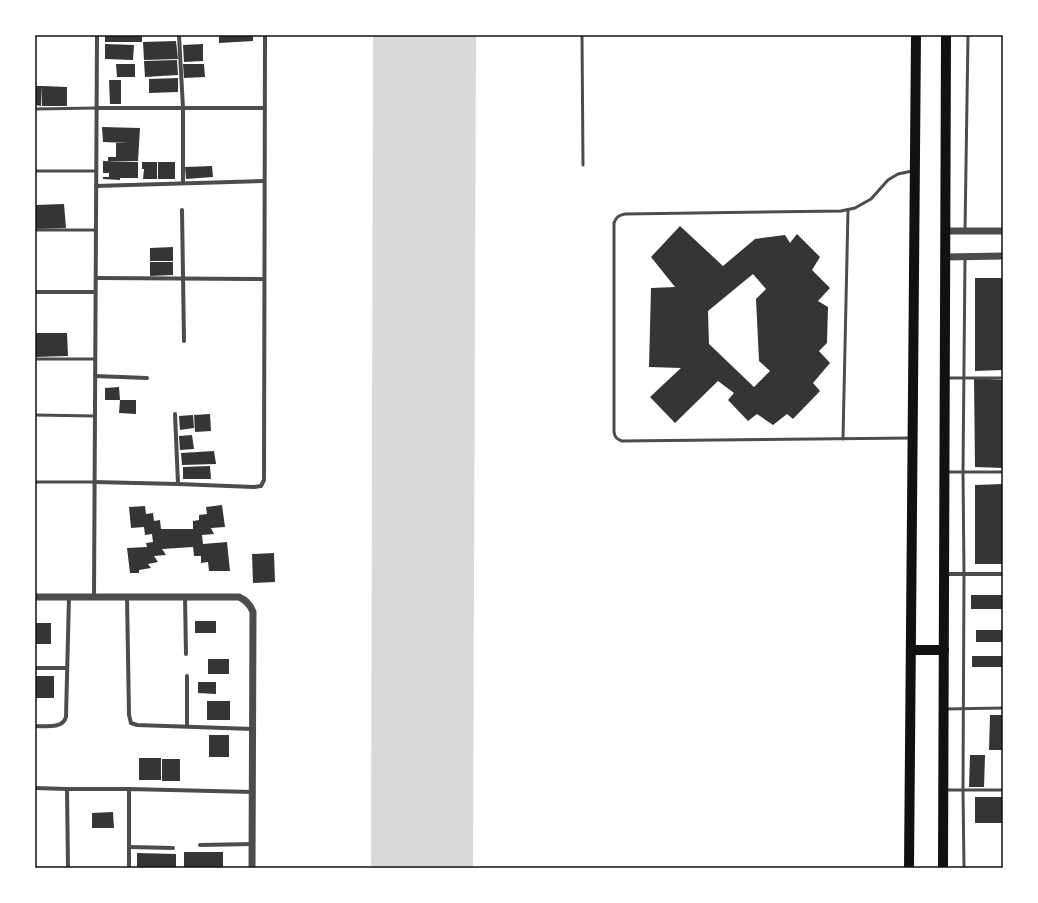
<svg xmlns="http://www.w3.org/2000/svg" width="1038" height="903" font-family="'Work Sans',sans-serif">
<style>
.water{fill:#d9d9d9}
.building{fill:#353535;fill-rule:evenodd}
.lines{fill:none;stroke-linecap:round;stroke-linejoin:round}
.service{stroke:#4c4c4c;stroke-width:3}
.minor{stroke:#4c4c4c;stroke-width:4}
.tertiary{stroke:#4c4c4c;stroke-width:7}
.primary{stroke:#111;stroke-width:10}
.neatline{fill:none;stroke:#111;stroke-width:1.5}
</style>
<rect width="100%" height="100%" fill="#fff"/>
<polygon class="water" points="373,35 476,35 473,868 371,868"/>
<g class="building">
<rect x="105" y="35" width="37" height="7"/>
<polygon points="219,35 253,35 253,41 219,43"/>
<polygon points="176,41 178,59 144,60 143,42"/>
<polygon points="105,44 134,45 133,60 105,59"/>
<polygon points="203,44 203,61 184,62 183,45"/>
<polygon points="177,60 178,75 145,77 144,61"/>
<polygon points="116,64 135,64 135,77 117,77"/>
<polygon points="183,64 204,64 205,77 184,78"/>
<polygon points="178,78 178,92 149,93 149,79"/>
<polygon points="109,80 121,80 121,104 110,104"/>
<polygon points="35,86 42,86 41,106 35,105"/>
<polygon points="42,86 67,87 67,106 42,106"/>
<polygon points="102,127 140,128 138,161 108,161 108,157 116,157 116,143 128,143 103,142"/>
<polygon points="103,161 138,162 138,178 120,178 120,180 103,179 103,177 109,177 109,173 103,173"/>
<polygon points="142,162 157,162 157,179 143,179 144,169 142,169"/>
<rect x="158" y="162" width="17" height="17"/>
<polygon points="212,166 213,177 186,179 185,167"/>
<polygon points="64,204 66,228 35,229 35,205"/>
<path d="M680 226 723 266 755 239 785 235 790 243 797 234 820 257 812 270 830 288 818 301 828 307 827 343 819 351 830 363 813 383 820 391 793 419 787 414 773 425 757 414 748 421 728 400 734 393 718 381 675 423 650 397 681 368 649 367 651 288 675 287 651 257ZM753 274 766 289 756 299 759 361 770 371 754 387 709 344 708 311Z"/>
<polygon points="173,247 173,261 150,261 150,248"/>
<polygon points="150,262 173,262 173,275 150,276"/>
<polygon points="975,278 1003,278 1003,370 975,371"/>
<polygon points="35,333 67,333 68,356 35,357"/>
<polygon points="974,378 1003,380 1003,468 975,467"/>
<polygon points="119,387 120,400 105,400 105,388"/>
<polygon points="120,400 136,400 136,414 119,413"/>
<polygon points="210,414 211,431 195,432 194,415"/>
<polygon points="193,415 194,428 180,430 179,416"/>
<polygon points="192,435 194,449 180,450 179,436"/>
<polygon points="214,451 216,464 182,465 181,453"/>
<polygon points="210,466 211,479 183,479 183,467"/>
<polygon points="1003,484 1003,564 975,564 975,485"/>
<polygon points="222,505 225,527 211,528 214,534 202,535 203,544 227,542 230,571 209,571 208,562 201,563 201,556 194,556 193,547 162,549 166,555 154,556 158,562 148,564 151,568 139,570 139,573 130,573 127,548 147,547 146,543 153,542 152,534 145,535 144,527 131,528 129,507 145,506 146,514 153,513 154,521 160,520 161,529 193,529 193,521 199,520 199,515 207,514 206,507"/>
<polygon points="274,553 275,582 253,583 252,554"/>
<rect x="971" y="595" width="32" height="14"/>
<rect x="195" y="621" width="21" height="12"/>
<rect x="35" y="623" width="16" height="21"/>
<rect x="976" y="630" width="27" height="12"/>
<rect x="972" y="656" width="31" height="11"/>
<rect x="208" y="659" width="21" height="15"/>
<rect x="35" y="676" width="19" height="22"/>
<polygon points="198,682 216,682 216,694 198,693"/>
<rect x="207" y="701" width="23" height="19"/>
<polygon points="990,715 1003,715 1003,750 989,750"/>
<rect x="209" y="735" width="20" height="22"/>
<polygon points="970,755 985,755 984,787 969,787"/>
<rect x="139" y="758" width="22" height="22"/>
<rect x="162" y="759" width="18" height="22"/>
<rect x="975" y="797" width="28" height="26"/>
<polygon points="113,812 114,828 92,828 92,813"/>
<rect x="184" y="852" width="39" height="16"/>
<polygon points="137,853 176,854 176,868 137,868"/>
</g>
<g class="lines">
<g class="service">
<polyline points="582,35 583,165"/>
<polyline points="35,109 96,108"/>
<polyline points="35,171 96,171"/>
<polyline points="35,230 96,230"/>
<polyline points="965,231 968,35"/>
<polyline points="35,359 95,359"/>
<polyline points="947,378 1003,378"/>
<polyline points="35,415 95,416"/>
<path d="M912 438 622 441C617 439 615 438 614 432V223C616 217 619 215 625 214L841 211 855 208 871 199 888 180 898 174 912 171"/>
<polyline points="843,439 848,210"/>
<polyline points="947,472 1003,472"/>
<polyline points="35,482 94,482"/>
<polyline points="945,709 1003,708"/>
<polyline points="945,790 1003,790"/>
<polyline points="964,868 963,790 964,574 963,472 965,258"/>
</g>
<g class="minor">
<polyline points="179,36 183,108 183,183"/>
<polyline points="96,108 264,108"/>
<polyline points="96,186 264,181"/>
<polyline points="182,210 184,341"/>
<polyline points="96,278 264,279"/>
<polyline points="35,292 95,292"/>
<polyline points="95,376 147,378"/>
<polyline points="175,414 178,484"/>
<polyline points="94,482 178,484 254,487 261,486 264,480 265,35"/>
<polyline points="945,574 1003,574"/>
<polyline points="94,597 97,35"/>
<polyline points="127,597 129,715 131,723 137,725 253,729"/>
<polyline points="185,597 186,654"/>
<polyline points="35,668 67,668"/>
<polyline points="187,676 187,726"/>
<path d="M35 726C45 726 63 729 66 717L69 597"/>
<polyline points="35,788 67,789 68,868"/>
<polyline points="67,789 129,789"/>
<polyline points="200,845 253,844"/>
<polyline points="129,847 173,848"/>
<polyline points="129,868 129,789 253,792"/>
</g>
<g class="tertiary">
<polyline points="945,231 1003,231"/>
<polyline points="945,257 1003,256"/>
<path d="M35 597H239C246 600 250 604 253 612L252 868"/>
</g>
<g class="primary">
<polyline points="912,650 944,650"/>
<polyline points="909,868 916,35"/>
<polyline points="943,868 946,35"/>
</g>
</g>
<rect width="1038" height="903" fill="none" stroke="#ffffff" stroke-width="72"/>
<rect x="36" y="36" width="966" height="831" class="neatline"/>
</svg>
